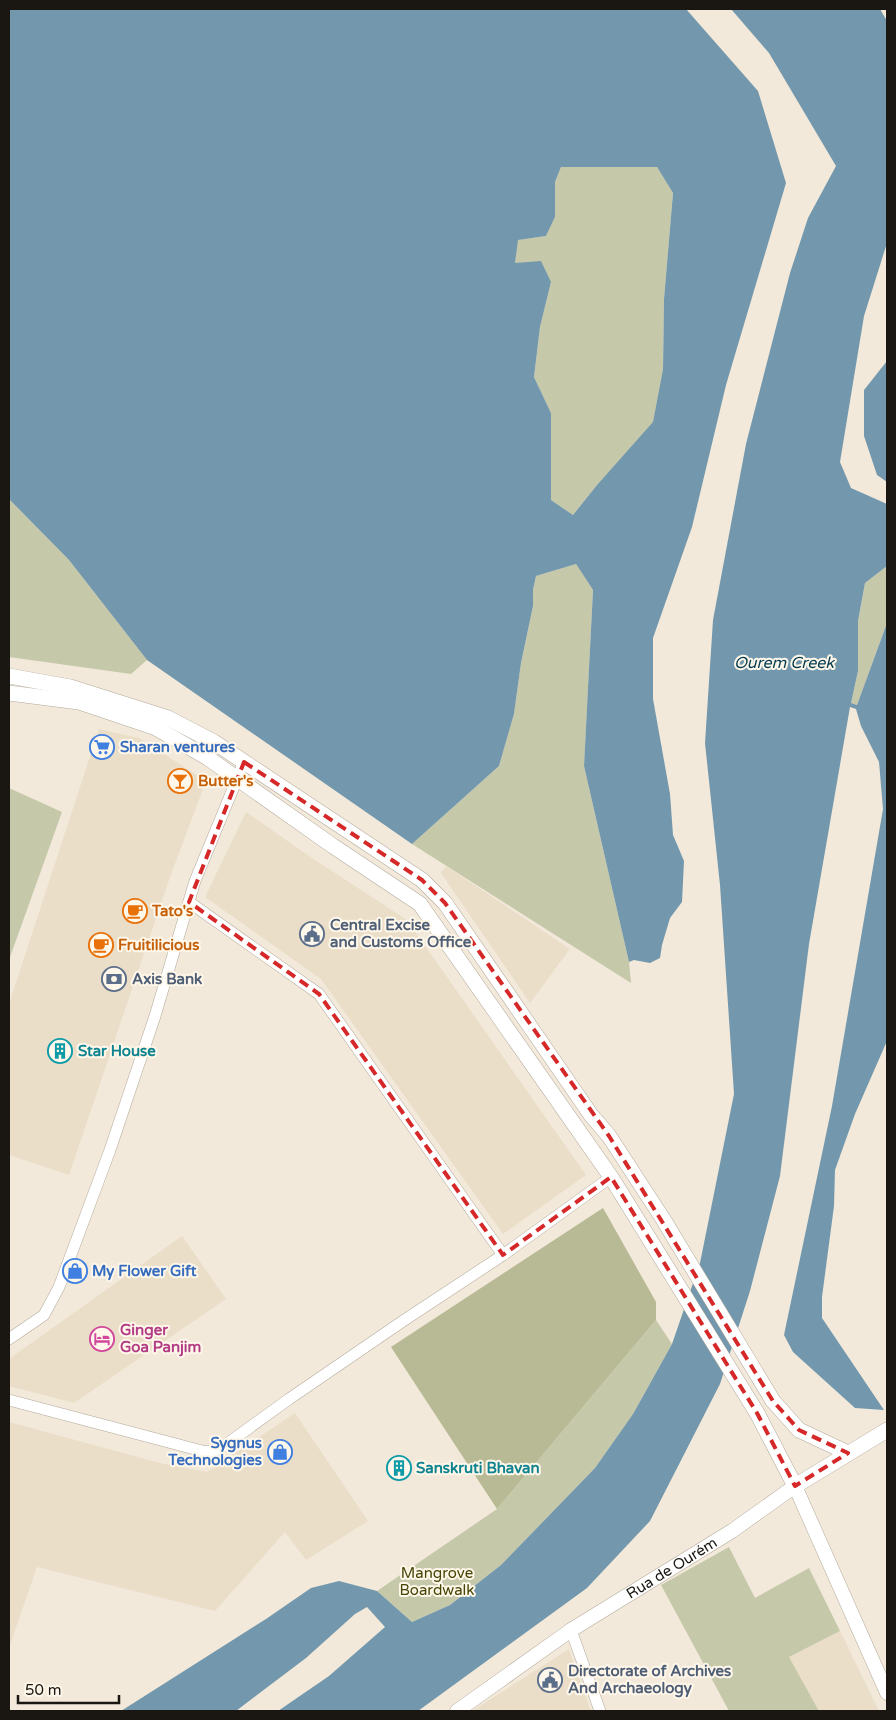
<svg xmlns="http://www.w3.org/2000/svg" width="896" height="1720" font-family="'Varela Round',sans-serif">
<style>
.built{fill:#ebdec8}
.green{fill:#c6c8aa}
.forest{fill:#b7ba94}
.water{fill:#7398ad;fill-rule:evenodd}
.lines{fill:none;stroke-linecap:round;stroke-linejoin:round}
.minor-casing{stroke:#b3aa9c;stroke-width:12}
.tertiary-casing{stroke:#b3aa9c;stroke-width:15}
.secondary-casing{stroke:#b3aa9c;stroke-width:16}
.minor{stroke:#fff;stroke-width:11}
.tertiary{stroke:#fff;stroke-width:14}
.secondary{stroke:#fff;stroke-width:15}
.marked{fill:none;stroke:#d62828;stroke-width:4;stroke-dasharray:10 6;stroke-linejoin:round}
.labels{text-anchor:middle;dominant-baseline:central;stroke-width:4;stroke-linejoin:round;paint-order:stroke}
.shop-label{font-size:15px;font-weight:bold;fill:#366cbe;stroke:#fef7ea;text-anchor:start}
.food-label{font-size:15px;font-weight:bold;fill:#c56008;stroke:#fef7ea;text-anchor:start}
.service-label{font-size:15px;font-weight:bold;fill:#4e5e75;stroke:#fef7ea;text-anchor:start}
.culture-label{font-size:15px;font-weight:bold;fill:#0d838f;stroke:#fef7ea;text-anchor:start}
.hotel-label{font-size:15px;font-weight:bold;fill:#b23c85;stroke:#fef7ea;text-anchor:start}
.street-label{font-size:15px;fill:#1a1611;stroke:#fef7ea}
.park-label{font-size:15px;fill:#444504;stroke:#fef7ea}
.water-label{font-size:16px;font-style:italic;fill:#053b51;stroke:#fef7ea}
</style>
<rect width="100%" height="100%" fill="#f2e9da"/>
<g class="built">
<polygon points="99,729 139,738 206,781 170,877 69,1175 9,1155 9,1004"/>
<polygon points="246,812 312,858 407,920 586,1175 503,1234 321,979 205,897"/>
<polygon points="446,866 570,949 530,1003 441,873"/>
<polygon points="182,1236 226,1299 74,1403 9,1386 9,1359"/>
<polygon points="295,1413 368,1521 306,1560 285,1532 215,1611 37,1567 9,1648 9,1422 160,1463 207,1472"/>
<polygon points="840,1631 879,1711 819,1711 789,1657"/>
<polygon points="569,1649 591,1711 472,1711"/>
</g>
<g class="green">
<polygon points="561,167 657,167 673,193 664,299 663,369 653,423 597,485 573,515 551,500 551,413 534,377 540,327 551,282 515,263 517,240 546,236 555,217 555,182"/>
<polygon points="9,499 69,560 147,660 131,674 9,657"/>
<polygon points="576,564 593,590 584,766 629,962 631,983 412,844 499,766 514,714 521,663 533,606 533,590 536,576"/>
<polygon points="887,566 887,623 857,705 851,703 858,671 858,621 865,583"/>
<polygon points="9,788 62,812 9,960"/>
<polygon points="656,1320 672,1344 633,1414 595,1468 501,1565 450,1605 412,1622 377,1591 497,1509"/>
<polygon points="729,1547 755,1598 809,1568 840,1631 789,1657 819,1711 729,1711 661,1585"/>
</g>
<polygon class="forest" points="603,1208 656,1302 656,1320 497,1509 391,1347"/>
<g class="water">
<path d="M9 9H686L758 91 786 183 726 385 692 527 653 638V699L670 794 673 835 684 861 682 902 670 918 662 945 660 958 650 963 634 960 629 962 584 766 593 590 576 564 536 576 533 590V606L521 663 514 714 499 766 412 844 147 660 69 560 9 499ZM561 167H657L673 193 664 299 663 369 653 422 597 485 573 515 551 500V413L534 377 540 327 551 282 541 261 515 263 518 240 546 236 555 217V182Z"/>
<polygon points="731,9 880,9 887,21 887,243 864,316 840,462 851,488 887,504 887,566 865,583 858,621 858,671 851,703 857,705 887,623 887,1041 855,1114 835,1170 834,1206 822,1297 822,1318 884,1410 855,1408 793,1352 784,1335 832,1106 883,809 879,762 861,726 856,709 850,707 809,944 780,1176 750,1291 720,1384 650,1521 587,1588 418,1711 278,1711 329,1676 385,1627 367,1607 355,1614 306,1658 236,1711 121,1711 266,1619 311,1588 339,1581 377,1591 412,1622 450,1605 501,1565 595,1468 633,1414 672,1344 700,1263 734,1094 720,885 705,743 713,620 746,444 790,273 808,218 836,166 769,53"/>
<polygon points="887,361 887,482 877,475 864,436 864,390"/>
</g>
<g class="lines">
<defs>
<g id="minor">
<polyline points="189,902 319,994 503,1255"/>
<polyline points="9,1339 44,1315 59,1287 110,1150 155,1016 195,881 244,762"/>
<polyline points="9,1400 206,1452 216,1450 224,1446 289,1399 403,1321 503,1255 611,1177"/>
<polyline points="571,1630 600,1711"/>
</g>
<g id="tertiary">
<path id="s1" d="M457 1711 571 1630 732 1531 795 1486 887 1693"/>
</g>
<g id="secondary">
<polyline points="9,676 70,687 168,718 214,742 422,880 445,903 591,1115 609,1136 663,1219 773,1401 799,1430 848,1453"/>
<polyline points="9,693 79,702 156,728 208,758 333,846 420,904 611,1177 757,1413 795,1486 887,1430"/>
</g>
</defs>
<use href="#minor" class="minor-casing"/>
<use href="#tertiary" class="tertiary-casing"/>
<use href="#secondary" class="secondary-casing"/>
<use href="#minor" class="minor"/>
<use href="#tertiary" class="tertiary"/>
<use href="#secondary" class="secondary"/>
</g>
<path class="marked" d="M244 762 422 880 445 903 609 1136 773 1401 799 1430 848 1453 795 1486 757 1413 611 1177 503 1255 319 994 189 902Z"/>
<defs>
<symbol id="supermarket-ring" viewBox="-11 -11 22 22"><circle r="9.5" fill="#fef7ea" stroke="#3f7fe0" stroke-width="1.5"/><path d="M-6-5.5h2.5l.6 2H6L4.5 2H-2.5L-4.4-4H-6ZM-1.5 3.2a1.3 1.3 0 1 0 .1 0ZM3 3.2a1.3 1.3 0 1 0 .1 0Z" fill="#3f7fe0"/></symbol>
<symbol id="bar-ring" viewBox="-11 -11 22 22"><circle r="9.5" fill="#fef7ea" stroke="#e8710a" stroke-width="1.5"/><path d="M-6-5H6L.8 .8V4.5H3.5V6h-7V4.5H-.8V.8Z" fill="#e8710a"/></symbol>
<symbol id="cafe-ring" viewBox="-11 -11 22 22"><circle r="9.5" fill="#fef7ea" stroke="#e8710a" stroke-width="1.5"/><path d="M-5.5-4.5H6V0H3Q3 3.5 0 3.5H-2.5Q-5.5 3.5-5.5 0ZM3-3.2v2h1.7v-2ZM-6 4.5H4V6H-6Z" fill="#e8710a"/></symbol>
<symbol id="civic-ring" viewBox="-11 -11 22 22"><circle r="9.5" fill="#fef7ea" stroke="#5c6f8a" stroke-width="1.5"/><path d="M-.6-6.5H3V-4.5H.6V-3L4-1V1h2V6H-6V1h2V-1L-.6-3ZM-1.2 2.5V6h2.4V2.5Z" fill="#5c6f8a"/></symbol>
<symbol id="bank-ring" viewBox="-11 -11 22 22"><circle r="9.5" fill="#fef7ea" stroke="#5c6f8a" stroke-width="1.5"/><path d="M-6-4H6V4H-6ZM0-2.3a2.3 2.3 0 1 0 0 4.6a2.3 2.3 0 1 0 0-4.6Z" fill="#5c6f8a"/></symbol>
<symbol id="building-ring" viewBox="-11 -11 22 22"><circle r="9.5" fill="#fef7ea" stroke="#0f9aa8" stroke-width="1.5"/><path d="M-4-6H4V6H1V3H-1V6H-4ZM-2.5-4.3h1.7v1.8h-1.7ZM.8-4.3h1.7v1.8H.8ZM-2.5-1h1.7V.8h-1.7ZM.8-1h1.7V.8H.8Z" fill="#0f9aa8"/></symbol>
<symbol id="shop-ring" viewBox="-11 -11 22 22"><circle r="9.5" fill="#fef7ea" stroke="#3f7fe0" stroke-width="1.5"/><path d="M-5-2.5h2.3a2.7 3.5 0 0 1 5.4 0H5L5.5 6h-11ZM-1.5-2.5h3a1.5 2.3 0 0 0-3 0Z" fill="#3f7fe0"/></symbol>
<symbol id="hotel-ring" viewBox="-11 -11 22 22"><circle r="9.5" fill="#fef7ea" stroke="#d1479c" stroke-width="1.5"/><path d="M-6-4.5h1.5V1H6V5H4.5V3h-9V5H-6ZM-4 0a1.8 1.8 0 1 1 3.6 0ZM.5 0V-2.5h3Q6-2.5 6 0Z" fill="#d1479c"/></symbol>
</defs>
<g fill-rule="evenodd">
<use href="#supermarket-ring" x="88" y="733" width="28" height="28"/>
<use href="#bar-ring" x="166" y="767" width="28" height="28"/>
<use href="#cafe-ring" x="121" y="897" width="28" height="28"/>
<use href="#civic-ring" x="298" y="920" width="28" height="28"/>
<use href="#cafe-ring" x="87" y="931" width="28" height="28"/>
<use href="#bank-ring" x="100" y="965" width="28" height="28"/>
<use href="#building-ring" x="46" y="1037" width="28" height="28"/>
<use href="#shop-ring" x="61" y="1257" width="28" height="28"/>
<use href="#hotel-ring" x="88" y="1325" width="28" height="28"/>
<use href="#shop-ring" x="266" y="1438" width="28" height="28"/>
<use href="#building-ring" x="385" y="1454" width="28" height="28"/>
<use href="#civic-ring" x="536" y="1666" width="28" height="28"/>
</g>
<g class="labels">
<g class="shop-label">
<text x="120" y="747">Sharan ventures</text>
<text x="92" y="1271">My Flower Gift</text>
<text x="262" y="1443" text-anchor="end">Sygnus<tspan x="262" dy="17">Technologies</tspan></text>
</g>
<g class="food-label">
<text x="198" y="781">Butter's</text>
<text x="152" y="911">Tato's</text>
<text x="118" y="945">Fruitilicious</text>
</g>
<g class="service-label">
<text x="330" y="925">Central Excise<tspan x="330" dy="17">and Customs Office</tspan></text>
<text x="132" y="979">Axis Bank</text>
<text x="568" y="1671">Directorate of Archives<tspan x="568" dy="17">And Archaeology</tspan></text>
</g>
<g class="culture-label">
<text x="78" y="1051">Star House</text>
<text x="416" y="1468">Sanskruti Bhavan</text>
</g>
<g class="hotel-label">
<text x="120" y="1330">Ginger<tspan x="120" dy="17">Goa Panjim</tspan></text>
</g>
<g class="street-label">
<text stroke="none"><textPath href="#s1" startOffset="258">Rua de Ourém</textPath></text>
</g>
<g class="park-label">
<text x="437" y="1573">Mangrove<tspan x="437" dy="17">Boardwalk</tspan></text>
</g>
<g class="water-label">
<text x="784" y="663">Ourem Creek</text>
</g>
</g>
<rect width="896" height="1720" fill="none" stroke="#1a1611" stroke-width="20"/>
<path d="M18 1695v8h101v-8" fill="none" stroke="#1a1611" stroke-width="2.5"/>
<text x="25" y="1695" font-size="15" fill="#1a1611" stroke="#fef7ea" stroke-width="4" paint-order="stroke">50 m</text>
</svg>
